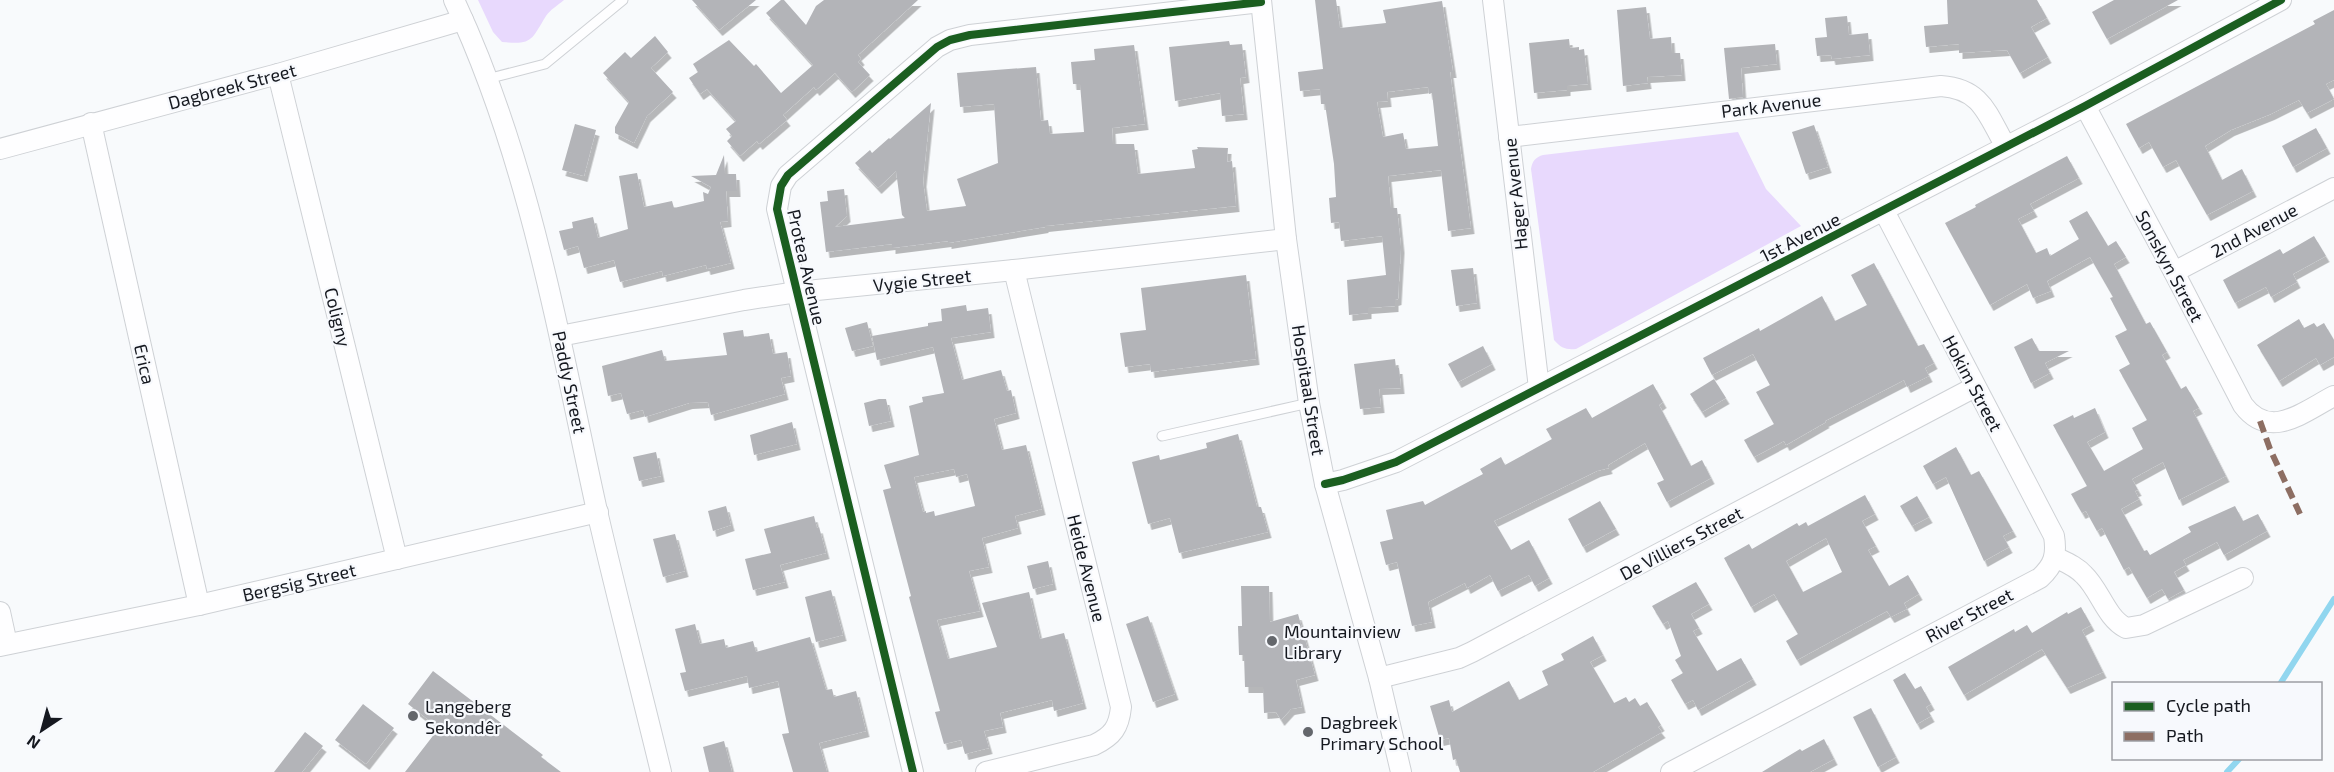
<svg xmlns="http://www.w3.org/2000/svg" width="2334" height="772" font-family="'Exo 2',sans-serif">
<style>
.green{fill:#e8d9fd}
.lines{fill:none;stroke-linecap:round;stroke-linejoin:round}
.stream{stroke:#91d6ef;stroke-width:6}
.building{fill:#b3b4b8;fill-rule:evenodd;filter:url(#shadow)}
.service-casing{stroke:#ced1d5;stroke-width:11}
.minor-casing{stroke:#ced1d5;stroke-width:22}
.service{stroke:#fefeff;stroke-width:9}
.minor{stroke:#fefeff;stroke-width:20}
.quiet{stroke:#8d6e63;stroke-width:6;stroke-dasharray:12 6;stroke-linecap:butt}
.cycleway-casing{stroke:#f7f9fd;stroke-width:11}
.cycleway{stroke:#1b5e20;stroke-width:8}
.poi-dot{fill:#64676c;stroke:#f7f9fd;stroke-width:2}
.labels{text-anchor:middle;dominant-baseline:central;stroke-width:4.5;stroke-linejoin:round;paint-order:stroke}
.street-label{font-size:18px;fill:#15181f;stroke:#f7f9fd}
.poi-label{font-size:18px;fill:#15181f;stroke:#f7f9fd;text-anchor:start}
</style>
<defs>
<filter id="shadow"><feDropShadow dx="3.5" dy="6" stdDeviation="0" flood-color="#0004"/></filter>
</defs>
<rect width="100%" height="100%" fill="#f8fafc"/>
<g class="green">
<path d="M478 0H564C558 5 550 10 546 16 531 40 533 45 502 42L493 32Z"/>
<path d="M1738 132 1766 189 1801 226 1576 349C1566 350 1561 348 1554 340L1531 169C1532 161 1536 157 1543 155Z"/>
</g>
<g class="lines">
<g class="stream">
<polyline points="2280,684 2334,599"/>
<polyline points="2227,772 2240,758"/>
</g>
</g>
<g class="building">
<polygon points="692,0 756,0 719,30"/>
<polygon points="781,0 784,0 806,25 816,6 824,0 918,0 858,55 861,59 858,62 870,75 852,92 835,73 816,90 814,87 783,115 787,120 759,144 757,141 740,156 727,141 732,136 726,129 736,121 707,89 700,94 689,78 698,72 693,64 729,40 754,66 756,64 781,93 813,65 766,13"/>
<path d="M1315 0H1336L1340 28 1386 23 1383 10 1442 1 1453 72H1450L1471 228 1448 231 1441 170 1388 176 1391 208H1397L1401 247 1398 299 1395 300V306L1368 308V313L1349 315 1347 280 1386 275 1382 236 1341 241 1339 222 1331 223 1329 198 1336 197 1334 164 1325 104H1321L1320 89 1300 91 1298 72 1323 69ZM1428 87 1429 94 1432 93 1438 146 1406 149 1403 133 1383 137 1377 102 1388 101 1387 92Z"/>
<polygon points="1947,0 2037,0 2047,18 2031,27 2048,57 2020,73 2007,50 1959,53 1959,44 1926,47 1924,26 1948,24"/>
<polygon points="2114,0 2178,0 2107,39 2092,12"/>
<polygon points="1646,7 1650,39 1671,37 1672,53 1680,53 1682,75 1647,77 1648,83 1623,86 1617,10"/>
<polygon points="2334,10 2334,80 2326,84 2334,99 2307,113 2299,100 2271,114 2231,130 2205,146 2222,180 2242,169 2253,191 2207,215 2176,160 2163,167 2149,142 2139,148 2126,124 2315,24 2313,21"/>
<polygon points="1847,16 1849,35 1868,33 1870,55 1832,59 1831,55 1817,56 1815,38 1827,37 1825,18"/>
<polygon points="655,36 668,52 651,68 673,92 647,116 634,143 615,133 615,127 629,102 603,73 625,52 631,58"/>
<polygon points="1569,39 1570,48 1579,47 1579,50 1584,49 1588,84 1567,86 1567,90 1534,93 1529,43"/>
<polygon points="1229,41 1230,45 1242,44 1246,77 1240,78 1244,114 1222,116 1220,93 1175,101 1169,47"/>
<polygon points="1775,44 1777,64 1741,68 1743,97 1729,99 1724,48"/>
<polygon points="1134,45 1145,124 1112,128 1113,144 1134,144 1138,174 1195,168 1192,150 1198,149 1197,147 1228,148 1227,162 1232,161 1236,206 1045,226 1045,227 948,243 948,241 892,248 892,244 826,252 820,202 828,201 827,191 844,189 847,216 835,227 905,218 902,215 896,171 878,188 855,163 870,150 872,153 889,138 890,139 931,103 923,181 927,211 966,206 957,179 998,163 994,104 960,107 957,73 1036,67 1041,121 1048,120 1050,134 1084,132 1080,84 1073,84 1071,62 1095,60 1094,49"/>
<polygon points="575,124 596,130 584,176 562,170"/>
<polygon points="1814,125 1828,167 1806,174 1792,132"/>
<polygon points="2316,128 2327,148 2293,167 2282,146"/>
<polygon points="724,155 725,174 736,174 737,191 726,191 728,221 720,222 731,263 707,269 706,265 663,276 662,271 620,282 614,260 584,268 578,246 564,250 559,231 573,228 572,222 593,217 598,238 628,229 619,176 637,173 644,207 672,201 674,208 704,201 703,192 708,194 711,187 691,176 716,175"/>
<polygon points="2067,156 2079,178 2030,204 2034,211 2018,219 2036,253 2047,248 2050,256 2079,239 2069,221 2087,211 2108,246 2116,241 2126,257 2114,264 2146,324 2150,322 2167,352 2162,355 2181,389 2186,386 2199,408 2193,411 2226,476 2179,500 2163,462 2132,479 2138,490 2135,491 2139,499 2121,509 2144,551 2147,550 2150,555 2191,532 2188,527 2235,506 2243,521 2258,514 2267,531 2224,555 2217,542 2183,560 2186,565 2174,572 2184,590 2168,599 2162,589 2147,598 2129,567 2124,570 2102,528 2097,531 2086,511 2082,513 2071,494 2087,486 2053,425 2073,415 2074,418 2095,408 2105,432 2087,442 2104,471 2143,449 2132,428 2147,420 2119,370 2130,364 2115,336 2127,330 2110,298 2113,297 2090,257 2047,281 2051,291 2033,298 2027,284 1990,305 1945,223 1976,207 1975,205"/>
<polygon points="2314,236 2326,256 2293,274 2297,282 2271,297 2266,287 2235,303 2223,280 2280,249 2283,254"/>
<polygon points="1874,263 1918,346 1924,344 1934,363 1925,368 1929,376 1907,387 1904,380 1825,421 1826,422 1786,445 1784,441 1754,457 1744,440 1774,424 1756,392 1770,385 1753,354 1712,375 1703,358 1759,328 1760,331 1822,296 1835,321 1867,305 1851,275"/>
<polygon points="1473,268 1477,303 1456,306 1451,270"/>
<polygon points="1246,275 1256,359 1151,372 1150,364 1125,367 1120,333 1146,330 1141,288"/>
<path d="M966 305 967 311 988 308 991 332 951 338 962 380 1001 370 1007 391 1011 390 1016 413 994 419 1002 450 1026 445 1042 509 1015 516 1018 528 982 538 989 567 969 571 980 611 937 620 948 659 997 647 982 603 1029 592 1040 639 1064 633 1083 703 1054 711 1052 700 1000 713 1003 727 984 731 989 748 965 754 961 740 944 744 935 712 940 711 909 597 911 596 883 490 891 488 884 465 919 455 909 406 923 402 922 397 944 393 933 347 877 360 872 336 928 326V323L942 321 941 309ZM954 469 956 477 967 474 975 506 935 516 934 511 926 513V511L923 512 914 477Z"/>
<polygon points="2299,319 2304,328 2314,323 2317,327 2324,323 2334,340 2334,357 2320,365 2316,358 2279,381 2257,345"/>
<polygon points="867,322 873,346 852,351 845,328"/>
<polygon points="743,330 744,337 769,333 773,354 787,352 791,376 781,378 785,394 711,415 708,402 689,403 645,417 643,410 627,414 621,393 608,396 602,366 662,350 665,361 727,355 723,333"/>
<polygon points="2032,338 2039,351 2069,351 2045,363 2050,373 2031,383 2014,347"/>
<polygon points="1483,346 1492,364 1458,382 1448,364"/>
<polygon points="1395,359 1396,368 1399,368 1401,388 1379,389 1381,407 1360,409 1354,364"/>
<polygon points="1714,379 1726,398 1702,412 1690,394"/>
<polygon points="1653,384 1663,402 1659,405 1691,466 1702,460 1711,478 1667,502 1657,483 1664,480 1645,443 1608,465 1609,468 1597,471 1494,521 1511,550 1529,540 1549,578 1535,586 1529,575 1498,591 1490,575 1467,588 1465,583 1428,602 1432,622 1412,626 1397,562 1386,565 1380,542 1393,539 1386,510 1423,501 1425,505 1483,474 1480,469 1501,457 1505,465 1552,439 1546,429 1586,408 1592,418"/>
<polygon points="879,399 886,399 891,421 869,426 864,403"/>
<polygon points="792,422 797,444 754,455 750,435"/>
<polygon points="1238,434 1257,507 1261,507 1268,532 1179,553 1170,518 1148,524 1132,462 1159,455 1160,460 1207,448 1206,443"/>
<polygon points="1956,447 1971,475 1979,471 2013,531 2003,536 2009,547 1984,561 1946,477 1933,484 1923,466"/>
<polygon points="656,452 661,476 639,481 633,457"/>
<path d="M1865 495 1875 514 1862 521 1876 546 1868 550 1889 586 1908 575 1919 594 1904 603 1907 609 1891 617 1887 611 1797 660 1786 641 1798 634 1774 594 1751 607 1724 558 1749 544 1752 549 1797 523 1799 526 1806 522 1808 526ZM1826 538 1842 572 1803 592 1786 561Z"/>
<polygon points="1917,496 1929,517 1912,526 1900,506"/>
<polygon points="1600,501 1616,529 1583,547 1568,519"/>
<polygon points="726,506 731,525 713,531 708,511"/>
<polygon points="814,516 817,528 819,527 826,553 780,565 785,582 753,590 745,559 771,553 764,529"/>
<polygon points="675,534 685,571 663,577 653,539"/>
<polygon points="1048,561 1053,584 1033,589 1027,566"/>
<polygon points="1696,582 1709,604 1691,614 1699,628 1693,631 1717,671 1741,658 1753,679 1698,710 1693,700 1685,704 1671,680 1683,673 1675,660 1681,656 1668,621 1663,624 1652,606"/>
<polygon points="1241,586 1269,586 1270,622 1298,614 1315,675 1296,680 1302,707 1291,709 1281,720 1276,712 1264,713 1263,687 1245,687 1244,655 1239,655 1238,626 1242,626"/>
<polygon points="831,590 843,635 816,642 805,597"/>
<polygon points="2081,607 2091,625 2082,630 2103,672 2067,688 2042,649 1964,695 1948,667 2014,629 2015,632 2027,625 2032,633 2067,612 2068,614"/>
<polygon points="1148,616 1175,694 1153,702 1126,624"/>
<polygon points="695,624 700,644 724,639 726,648 753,641 756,652 810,637 826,690 832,689 834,697 856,691 866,731 819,743 827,772 793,772 782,734 789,733 778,681 749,688 747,676 685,691 680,673 686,672 675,629"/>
<polygon points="1593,636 1603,655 1590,662 1614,703 1626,697 1629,702 1635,698 1640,706 1647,702 1661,725 1658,727 1662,732 1593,772 1460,772 1456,759 1453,760 1449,738 1440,740 1430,706 1449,700 1452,712 1509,681 1519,700 1548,685 1542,671 1564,660 1561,654"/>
<polygon points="433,671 543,755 541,757 561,772 405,772 439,728 408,704"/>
<polygon points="1905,673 1915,689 1921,686 1931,704 1926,707 1931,716 1917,724 1893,680"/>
<polygon points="363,704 394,728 366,764 335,740"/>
<polygon points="1871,708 1896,757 1878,767 1853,717"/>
<polygon points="305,732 323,746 302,772 274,772"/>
<polygon points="1824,739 1834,759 1810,772 1762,772 1800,749 1802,751"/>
<polygon points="724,741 732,772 709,772 703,747"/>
</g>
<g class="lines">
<defs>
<g id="service">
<polyline points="487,79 545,64 623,0"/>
<polyline points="1162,436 1309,403"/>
</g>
<g id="minor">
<path d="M454 0C530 161 559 339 597 511 617 598 640 685 661 772"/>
<polyline points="1261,0 1286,239 1309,403 1325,484 1379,678 1401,772"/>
<polyline points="1493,0 1539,388"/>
<polyline points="278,74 397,559"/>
<path d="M2085 106 2174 272 2243 405C2270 441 2303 412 2334 396"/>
<polyline points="91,123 199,605"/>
<path d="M1509 137 1941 86C1982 89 1987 114 2005 145"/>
<polyline points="0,149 278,74 463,20"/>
<polyline points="2174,272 2334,188"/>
<polyline points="560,336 744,300 797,292 1014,270 1286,239"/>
<polyline points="1325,484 1343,480 1396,462 2085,106 2281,0"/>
<path d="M2055 557C2065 562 2076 566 2084 575 2100 590 2106 618 2126 628L2144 625 2243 578"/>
<polyline points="0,612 7,644"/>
<polyline points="0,646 199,605 598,512"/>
<polyline points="1379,678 1459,658 1472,652 1975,387"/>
<polyline points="913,772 777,209 781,186 788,175 937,47 950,40 970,35 1261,2"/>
<path d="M986 772 1094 745C1113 736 1119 727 1121 707L1014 270"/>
<path d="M1671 772 2040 578C2054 565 2057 555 2054 536L1884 211"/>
</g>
</defs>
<use href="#service" class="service-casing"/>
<use href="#minor" class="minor-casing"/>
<use href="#service" class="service"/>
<use href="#minor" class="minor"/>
<polyline class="quiet" points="2260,421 2270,449 2300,514"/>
<defs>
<g id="cycleway">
<polyline points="1325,484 1343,480 1396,462 2085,106 2281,0"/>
<polyline points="913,772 777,209 781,186 788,175 937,47 950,40 970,35 1261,2"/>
</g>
</defs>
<use href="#cycleway" class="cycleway-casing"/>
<use href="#cycleway" class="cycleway"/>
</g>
<g class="poi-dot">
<circle cx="1272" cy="641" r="6"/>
<circle cx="413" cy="716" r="6"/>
<circle cx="1308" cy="732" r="6"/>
</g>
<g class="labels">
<g class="street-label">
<text transform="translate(232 86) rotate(-15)">Dagbreek Street</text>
<text transform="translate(1771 105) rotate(-7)">Park Avenue</text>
<text transform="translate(1515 194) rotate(-96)">Hager Avenue</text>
<text transform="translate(2254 230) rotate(-28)">2nd Avenue</text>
<text transform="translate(1800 237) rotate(-27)">1st Avenue</text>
<text transform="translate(2170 266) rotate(62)">Sonskyn Street</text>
<text transform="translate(807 267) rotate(77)">Protea Avenue</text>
<text transform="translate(922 280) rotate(-6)">Vygie Street</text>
<text transform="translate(338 317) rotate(76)">Coligny</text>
<text transform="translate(145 364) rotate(77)">Erica</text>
<text transform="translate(570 382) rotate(78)">Paddy Street</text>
<text transform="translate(1973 383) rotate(62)">Hokim Street</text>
<text transform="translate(1309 390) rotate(81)">Hospitaal Street</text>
<text transform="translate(1681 543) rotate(-28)">De Villiers Street</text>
<text transform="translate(1087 568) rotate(76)">Heide Avenue</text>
<text transform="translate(299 582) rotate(-13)">Bergsig Street</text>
<text transform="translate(1969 615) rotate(-28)">River Street</text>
</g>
<g class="poi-label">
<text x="1284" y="631">Mountainview<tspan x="1284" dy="21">Library</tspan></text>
<text x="425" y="706">Langeberg<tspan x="425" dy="21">Sekondêr</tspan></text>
<text x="1320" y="722">Dagbreek<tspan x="1320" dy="21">Primary School</tspan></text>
</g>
</g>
<rect x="2112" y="682" width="210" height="78" fill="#f7f9fd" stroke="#9d9fa4" stroke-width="1.5"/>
<rect x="2124" y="702" width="30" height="9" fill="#1b5e20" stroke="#9d9fa4" stroke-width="1.5"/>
<text x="2166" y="712" font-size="18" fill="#15181f">Cycle path</text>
<rect x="2124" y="732" width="30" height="9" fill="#8d6e63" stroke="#9d9fa4" stroke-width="1.5"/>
<text x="2166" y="742" font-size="18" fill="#15181f">Path</text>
<g transform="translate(42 730) rotate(216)" stroke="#f7f9fd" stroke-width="4.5" paint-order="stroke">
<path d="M0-4.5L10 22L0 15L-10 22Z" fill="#15181f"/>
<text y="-9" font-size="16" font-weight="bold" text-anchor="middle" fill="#15181f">N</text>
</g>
</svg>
